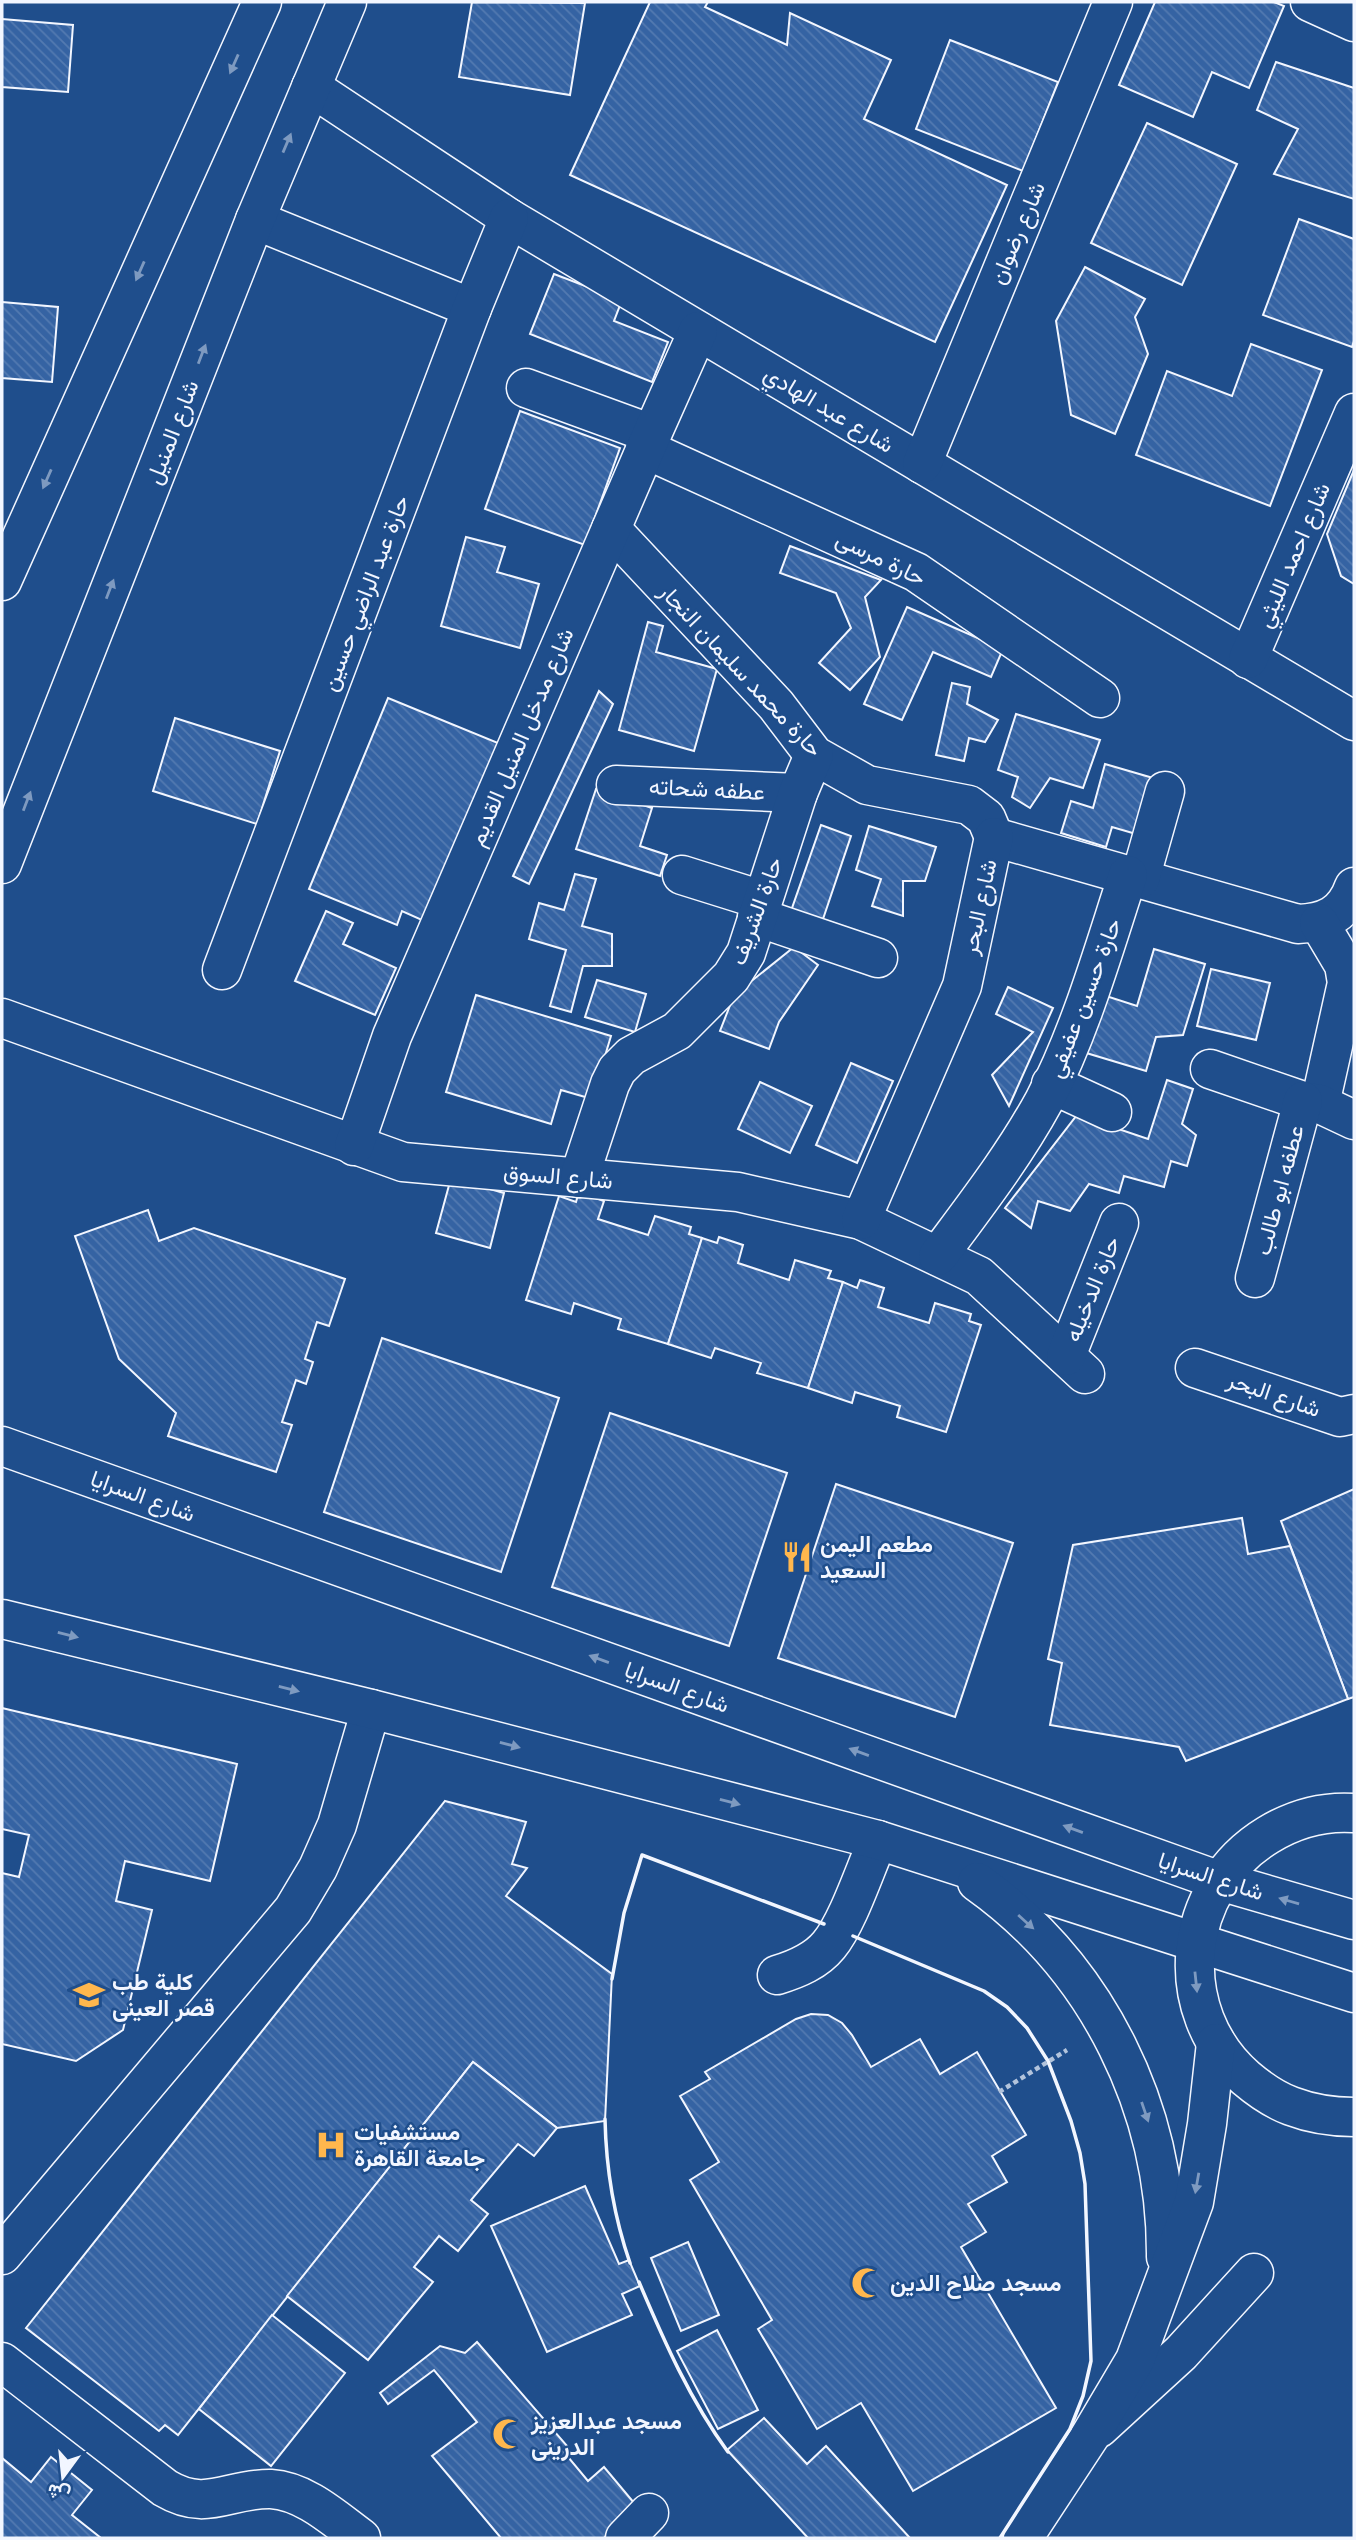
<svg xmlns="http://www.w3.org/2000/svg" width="1356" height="2540" font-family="'Space Grotesk',Vazirmatn,sans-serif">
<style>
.building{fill:url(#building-back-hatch);stroke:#f2f6ff;stroke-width:2}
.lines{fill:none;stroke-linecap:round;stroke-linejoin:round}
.minor-casing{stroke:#f2f6ff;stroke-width:41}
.major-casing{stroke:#f2f6ff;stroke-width:41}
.path{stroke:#b3c4dc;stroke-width:4.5;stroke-dasharray:5 3.5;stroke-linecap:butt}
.minor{stroke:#1f4e8c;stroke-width:38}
.major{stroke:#1f4e8c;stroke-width:38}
.wall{stroke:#f2f6ff;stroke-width:3.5}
.oneway{fill:#7e9ac0}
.labels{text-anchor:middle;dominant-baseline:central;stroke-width:5;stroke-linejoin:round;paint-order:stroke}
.street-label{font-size:23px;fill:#f2f6ff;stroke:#1f4e8c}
.poi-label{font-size:23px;font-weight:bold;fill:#f2f6ff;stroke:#1f4e8c;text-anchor:start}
</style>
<defs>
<pattern id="building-back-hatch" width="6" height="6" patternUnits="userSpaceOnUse" patternTransform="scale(1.75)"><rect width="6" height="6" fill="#3563a3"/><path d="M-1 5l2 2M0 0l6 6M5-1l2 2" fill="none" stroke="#537ab1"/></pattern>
</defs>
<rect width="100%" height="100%" fill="#1f4e8c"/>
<g class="building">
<polygon points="472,2 585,3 570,95 459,77"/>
<polygon points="650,2 708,2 705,7 787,45 790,13 891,60 864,119 1007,185 935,342 570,175"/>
<polygon points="1155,2 1274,2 1284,6 1249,88 1212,72 1193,117 1119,85"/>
<polygon points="2,19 73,25 68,92 2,87"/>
<polygon points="950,40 1058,82 1023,171 916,129"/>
<polygon points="1276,62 1354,88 1354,199 1274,174 1298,129 1257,110"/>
<polygon points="1147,123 1237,164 1182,285 1091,243"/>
<polygon points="1299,219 1354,239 1354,341 1352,347 1263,315"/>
<polygon points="1085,267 1145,299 1135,317 1148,354 1115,434 1071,415 1056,321"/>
<polygon points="554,274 622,300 614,321 668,342 652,382 530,334"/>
<polygon points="2,302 58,307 52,382 2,378"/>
<polygon points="1251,344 1322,370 1270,506 1136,455 1167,371 1232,396"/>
<polygon points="520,411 620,448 585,545 485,509"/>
<polygon points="1354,470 1354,584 1341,576 1327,534"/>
<polygon points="466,537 505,547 497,572 539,584 520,648 441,626"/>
<polygon points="790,546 881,580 865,597 880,657 850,690 819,663 851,628 836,593 780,573"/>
<polygon points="907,607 1003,649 991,677 933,652 902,720 864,704"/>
<polygon points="648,622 663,626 656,652 717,669 694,751 619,730"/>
<polygon points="952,683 970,687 967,704 998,720 985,742 969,738 964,761 936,755"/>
<polygon points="599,691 613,704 529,884 513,876"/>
<polygon points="388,698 498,743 424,921 402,911 397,925 309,889"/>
<polygon points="1016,714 1100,740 1083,788 1050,778 1030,808 1012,797 1018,777 998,770"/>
<polygon points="175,718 280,751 257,824 153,791"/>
<polygon points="1105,764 1153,778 1136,834 1112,827 1106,847 1061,833 1071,801 1093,808"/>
<polygon points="596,789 652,808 640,846 667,855 660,876 576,849"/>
<polygon points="821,825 851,836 822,922 791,911"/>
<polygon points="869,826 936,847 925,881 903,881 903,916 872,906 881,879 856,870"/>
<polygon points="575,874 596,879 582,926 612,934 612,966 583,966 571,1012 550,1006 566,950 529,939 539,903 564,910"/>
<polygon points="326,911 353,923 343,944 396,968 375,1015 295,981"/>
<polygon points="794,947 818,965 779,1022 769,1049 720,1031 734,995"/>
<polygon points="1154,949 1205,964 1183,1035 1156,1037 1146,1071 1083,1052 1100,994 1137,1006"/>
<polygon points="1211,969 1270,983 1256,1040 1197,1026"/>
<polygon points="597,980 646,994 635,1032 585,1017"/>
<polygon points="1008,987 1053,1008 1009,1106 992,1075 1033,1032 996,1014"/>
<polygon points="476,995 611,1036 592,1099 561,1090 551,1124 446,1092"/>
<polygon points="851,1063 893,1081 857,1163 816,1145"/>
<polygon points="1167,1080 1193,1089 1182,1124 1196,1135 1187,1166 1171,1161 1164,1187 1124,1176 1119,1193 1089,1184 1070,1211 1038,1201 1031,1228 1005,1208 1077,1115 1148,1139"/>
<polygon points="760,1082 812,1106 790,1153 738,1129"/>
<polygon points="451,1178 504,1193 490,1248 436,1233"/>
<polygon points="579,1192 604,1201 598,1219 648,1235 655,1216 691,1227 689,1234 702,1238 668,1344 618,1329 621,1319 574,1303 571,1314 526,1300 559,1196 576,1202"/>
<polygon points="148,1210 159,1241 194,1228 345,1279 329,1326 317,1322 305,1359 313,1362 306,1384 296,1380 282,1422 292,1425 276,1472 168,1436 176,1413 119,1359 75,1236"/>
<polygon points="719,1237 743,1245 738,1263 789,1280 795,1260 831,1271 828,1278 843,1282 808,1388 757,1373 761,1363 715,1348 711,1358 668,1344 702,1238 717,1243"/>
<polygon points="860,1280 884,1288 878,1307 929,1323 935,1303 971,1314 969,1321 981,1325 946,1432 897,1417 900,1406 855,1392 852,1403 808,1388 843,1282 857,1288"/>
<polygon points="382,1338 559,1398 501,1572 324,1512"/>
<polygon points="610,1413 787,1473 729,1646 552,1587"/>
<polygon points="836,1484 1013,1543 955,1717 778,1658"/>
<polygon points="1354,1489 1354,1697 1348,1699 1281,1521"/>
<polygon points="1242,1518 1248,1554 1290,1546 1348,1699 1186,1761 1179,1747 1050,1725 1062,1663 1048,1659 1073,1545"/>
<polygon points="2,1708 237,1764 210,1881 125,1861 116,1901 152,1910 123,2030 76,2061 2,2044 2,1873 19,1877 29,1835 2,1829"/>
<polygon points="445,1801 526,1822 512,1864 527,1868 506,1896 612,1974 605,2121 557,2128 473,2062 178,2435 165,2425 159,2431 26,2328"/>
<polygon points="811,2014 828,2015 842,2023 852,2035 871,2067 920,2039 940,2074 977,2052 1026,2135 992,2156 1007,2182 968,2204 986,2232 961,2247 1056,2408 913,2491 861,2403 817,2429 758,2329 772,2320 690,2180 719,2162 680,2096 710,2079 705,2072 796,2019"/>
<polygon points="473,2062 557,2128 534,2156 518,2144 471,2200 488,2214 458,2251 439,2236 414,2267 433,2282 368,2360 287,2296"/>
<polygon points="585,2186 619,2264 629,2260 640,2286 622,2294 632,2315 547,2352 491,2226"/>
<polygon points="688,2242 719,2315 681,2331 651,2258"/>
<polygon points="272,2315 345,2373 271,2466 199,2409"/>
<polygon points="717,2330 758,2410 718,2429 677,2351"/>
<polygon points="477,2342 568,2447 563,2451 588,2481 604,2467 635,2504 604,2538 501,2538 432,2456 477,2422 434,2370 388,2404 380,2393 440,2346 465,2353"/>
<polygon points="764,2418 807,2464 826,2446 910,2538 808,2538 727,2450"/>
<polygon points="51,2457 92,2490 72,2515 101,2538 2,2538 2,2458 31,2482"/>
</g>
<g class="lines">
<defs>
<g id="minor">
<polyline points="1310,2 1354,22"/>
<polyline points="311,87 509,218 1354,721"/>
<polyline points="255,220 472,308"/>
<polyline points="526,388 652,434"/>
<polyline points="645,449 916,572 1100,698"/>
<polyline points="922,464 1113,2"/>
<polyline points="611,529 776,705 814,755 867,785 969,805 986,818 994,837"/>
<polyline points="2,581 262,2"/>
<polyline points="1248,659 1354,413"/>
<polyline points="616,785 798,793"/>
<path d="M994 837 1298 924C1325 923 1344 915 1354 887"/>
<polyline points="2,864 255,220 347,2"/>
<polyline points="682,875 762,900"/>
<polyline points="1140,879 1165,791"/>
<polyline points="757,917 878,958"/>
<polyline points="1319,923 1344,965 1347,983 1320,1104"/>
<polyline points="222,970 472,308 509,218"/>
<polyline points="2,1018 403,1162 738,1192 861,1220 979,1276 1085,1374"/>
<polyline points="1210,1069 1303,1101 1320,1104 1354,1120"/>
<polyline points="1051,1084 1112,1112"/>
<polyline points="354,1146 392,1036 652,434 698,331"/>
<polyline points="579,1178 610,1084 617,1070 631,1056 677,1031 731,977 746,953 798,793 814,755"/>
<polyline points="861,1220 962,986 994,837"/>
<path d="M938 1256C975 1206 1014 1156 1044 1101 1081 1030 1103 951 1128 875"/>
<polyline points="1255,1278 1303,1101"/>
<polyline points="1066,1356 1119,1223"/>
<polyline points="1195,1368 1340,1417 1354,1414"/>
<path d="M777 1975C797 1969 816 1961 829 1945 848 1922 865 1869 878 1840"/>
<polyline points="2,2255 293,1910 318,1868 337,1825 371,1709"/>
<path d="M2 2362 165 2488C207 2513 228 2488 271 2489 305 2491 335 2519 361 2538"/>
<polyline points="1099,2428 1181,2353 1254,2273"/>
<polyline points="625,2538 649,2513"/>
</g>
<g id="major">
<polyline points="2,1446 1220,1881 1354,1920"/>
<polyline points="2,1619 371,1709 878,1840 1354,1993"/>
<path d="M1354 1813C1324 1811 1294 1819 1268 1835 1181 1888 1169 2011 1246 2078 1259 2089 1275 2100 1291 2106 1312 2114 1332 2117 1354 2117"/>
<path d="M977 1882C1098 1968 1167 2109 1166 2257"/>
<polyline points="1023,2538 1090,2436 1135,2360 1194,2202 1207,2124 1216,2043"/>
</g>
</defs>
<use href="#minor" class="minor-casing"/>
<use href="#major" class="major-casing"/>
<polyline class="path" points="999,2092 1067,2050"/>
<use href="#minor" class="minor"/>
<use href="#major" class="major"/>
<g class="wall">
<polyline points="853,1936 984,1991 1007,2007 1027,2028 1048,2061 1071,2121 1080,2153 1085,2184 1091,2361 1083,2396 1070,2429 1000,2538"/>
<polyline points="612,1979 624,1913 642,1855 824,1924"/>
<path d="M605 2119C606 2167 614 2217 630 2263"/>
<path d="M639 2282C664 2341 690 2400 728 2452"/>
</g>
</g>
<defs><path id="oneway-solid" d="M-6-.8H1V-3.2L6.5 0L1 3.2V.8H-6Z" transform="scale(1.75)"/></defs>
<g class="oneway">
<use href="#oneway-solid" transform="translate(234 64) rotate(114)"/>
<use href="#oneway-solid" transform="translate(287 143) rotate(-67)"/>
<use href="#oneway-solid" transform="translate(140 271) rotate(114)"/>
<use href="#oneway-solid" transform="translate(202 354) rotate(-69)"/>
<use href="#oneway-solid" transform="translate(47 479) rotate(114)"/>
<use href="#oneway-solid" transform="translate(110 589) rotate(-69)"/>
<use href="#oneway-solid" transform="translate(27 801) rotate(-69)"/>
<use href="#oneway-solid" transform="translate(68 1635) rotate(14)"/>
<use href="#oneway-solid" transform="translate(599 1659) rotate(-160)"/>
<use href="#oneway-solid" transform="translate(289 1689) rotate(14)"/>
<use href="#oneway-solid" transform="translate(510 1745) rotate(15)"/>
<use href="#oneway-solid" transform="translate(859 1752) rotate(-160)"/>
<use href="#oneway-solid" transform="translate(730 1802) rotate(15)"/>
<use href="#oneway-solid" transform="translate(1073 1829) rotate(-160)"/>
<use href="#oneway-solid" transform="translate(1289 1901) rotate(-164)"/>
<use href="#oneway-solid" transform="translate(1026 1922) rotate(42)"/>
<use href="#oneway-solid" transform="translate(1196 1982) rotate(84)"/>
<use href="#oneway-solid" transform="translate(1145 2112) rotate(71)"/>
<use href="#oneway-solid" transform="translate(1197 2183) rotate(100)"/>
</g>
<defs>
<symbol id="restaurant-bare" viewBox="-9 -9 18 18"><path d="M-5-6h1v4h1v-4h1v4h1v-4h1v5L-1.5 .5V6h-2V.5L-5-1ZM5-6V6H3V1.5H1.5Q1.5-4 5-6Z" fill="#ffb74d" stroke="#1f4e8c" stroke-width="2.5" paint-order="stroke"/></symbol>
<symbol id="university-bare" viewBox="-9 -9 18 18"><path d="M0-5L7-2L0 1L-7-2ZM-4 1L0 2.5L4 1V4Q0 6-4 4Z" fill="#ffb74d" stroke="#1f4e8c" stroke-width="2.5" paint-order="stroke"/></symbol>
<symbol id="hospital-bare" viewBox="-9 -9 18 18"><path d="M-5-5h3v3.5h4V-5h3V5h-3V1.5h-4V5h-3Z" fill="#ffb74d" stroke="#1f4e8c" stroke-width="2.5" paint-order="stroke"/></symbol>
<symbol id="mosque-bare" viewBox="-9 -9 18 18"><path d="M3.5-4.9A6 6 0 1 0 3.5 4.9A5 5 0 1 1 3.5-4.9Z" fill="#ffb74d" stroke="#1f4e8c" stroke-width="2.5" paint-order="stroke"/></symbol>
</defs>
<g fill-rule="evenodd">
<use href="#restaurant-bare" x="775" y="1535" width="44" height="44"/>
<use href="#university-bare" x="67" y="1973" width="44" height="44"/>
<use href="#hospital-bare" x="309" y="2123" width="44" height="44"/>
<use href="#mosque-bare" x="845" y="2261" width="44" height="44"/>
<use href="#mosque-bare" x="486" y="2412" width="44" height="44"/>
</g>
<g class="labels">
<g class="street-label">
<text transform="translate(1017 233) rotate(-67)">شارع رضوان</text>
<text transform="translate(829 409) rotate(31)">شارع عبد الهادي</text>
<text transform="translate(172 432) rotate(-69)">شارع المنيل</text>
<text transform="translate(1293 555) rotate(-67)">شارع احمد الليثي</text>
<text transform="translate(881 558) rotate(26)">حارة مرسى</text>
<text transform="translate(365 593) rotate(-69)">حارة عبد الراضي حسين</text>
<text transform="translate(741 670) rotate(47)">حارة محمد سليمان النجار</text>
<text transform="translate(521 737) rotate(-67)">شارع مدخل المنيل القديم</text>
<text transform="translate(707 789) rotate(3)">عطفه شحاته</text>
<text transform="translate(979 907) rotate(-78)">شارع البحر</text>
<text transform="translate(756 911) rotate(-70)">حارة الشريف</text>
<text transform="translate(1084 998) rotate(-69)">حارة حسين عفيفي</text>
<text transform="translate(558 1176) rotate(5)">شارع السوق</text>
<text transform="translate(1279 1190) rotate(-75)">عطفه ابو طالب</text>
<text transform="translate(1092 1289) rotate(-68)">حارة الدخيله</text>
<text transform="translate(1274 1394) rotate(19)">شارع البحر</text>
<text transform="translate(143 1496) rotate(20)">شارع السرايا</text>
<text transform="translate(677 1687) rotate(20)">شارع السرايا</text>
<text transform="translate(1211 1876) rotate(18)">شارع السرايا</text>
</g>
<g class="poi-label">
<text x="820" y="1544">مطعم اليمن<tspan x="820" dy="26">السعيد</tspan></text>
<text x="112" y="1982">كلية طب<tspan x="112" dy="26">قصر العينى</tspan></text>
<text x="354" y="2132">مستشفيات<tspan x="354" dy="26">جامعة القاهرة</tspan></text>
<text x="890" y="2283">مسجد صلاح الدين</text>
<text x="531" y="2421">مسجد عبدالعزيز<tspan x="531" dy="26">الدرينى</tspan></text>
</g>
</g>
<rect width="1356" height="2540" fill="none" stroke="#f2f6ff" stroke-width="7"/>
<g transform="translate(63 2477) rotate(195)" stroke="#1f4e8c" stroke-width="5" paint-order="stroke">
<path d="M0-5L12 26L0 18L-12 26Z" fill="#f2f6ff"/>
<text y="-10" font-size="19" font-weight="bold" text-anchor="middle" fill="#f2f6ff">ش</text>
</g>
</svg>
